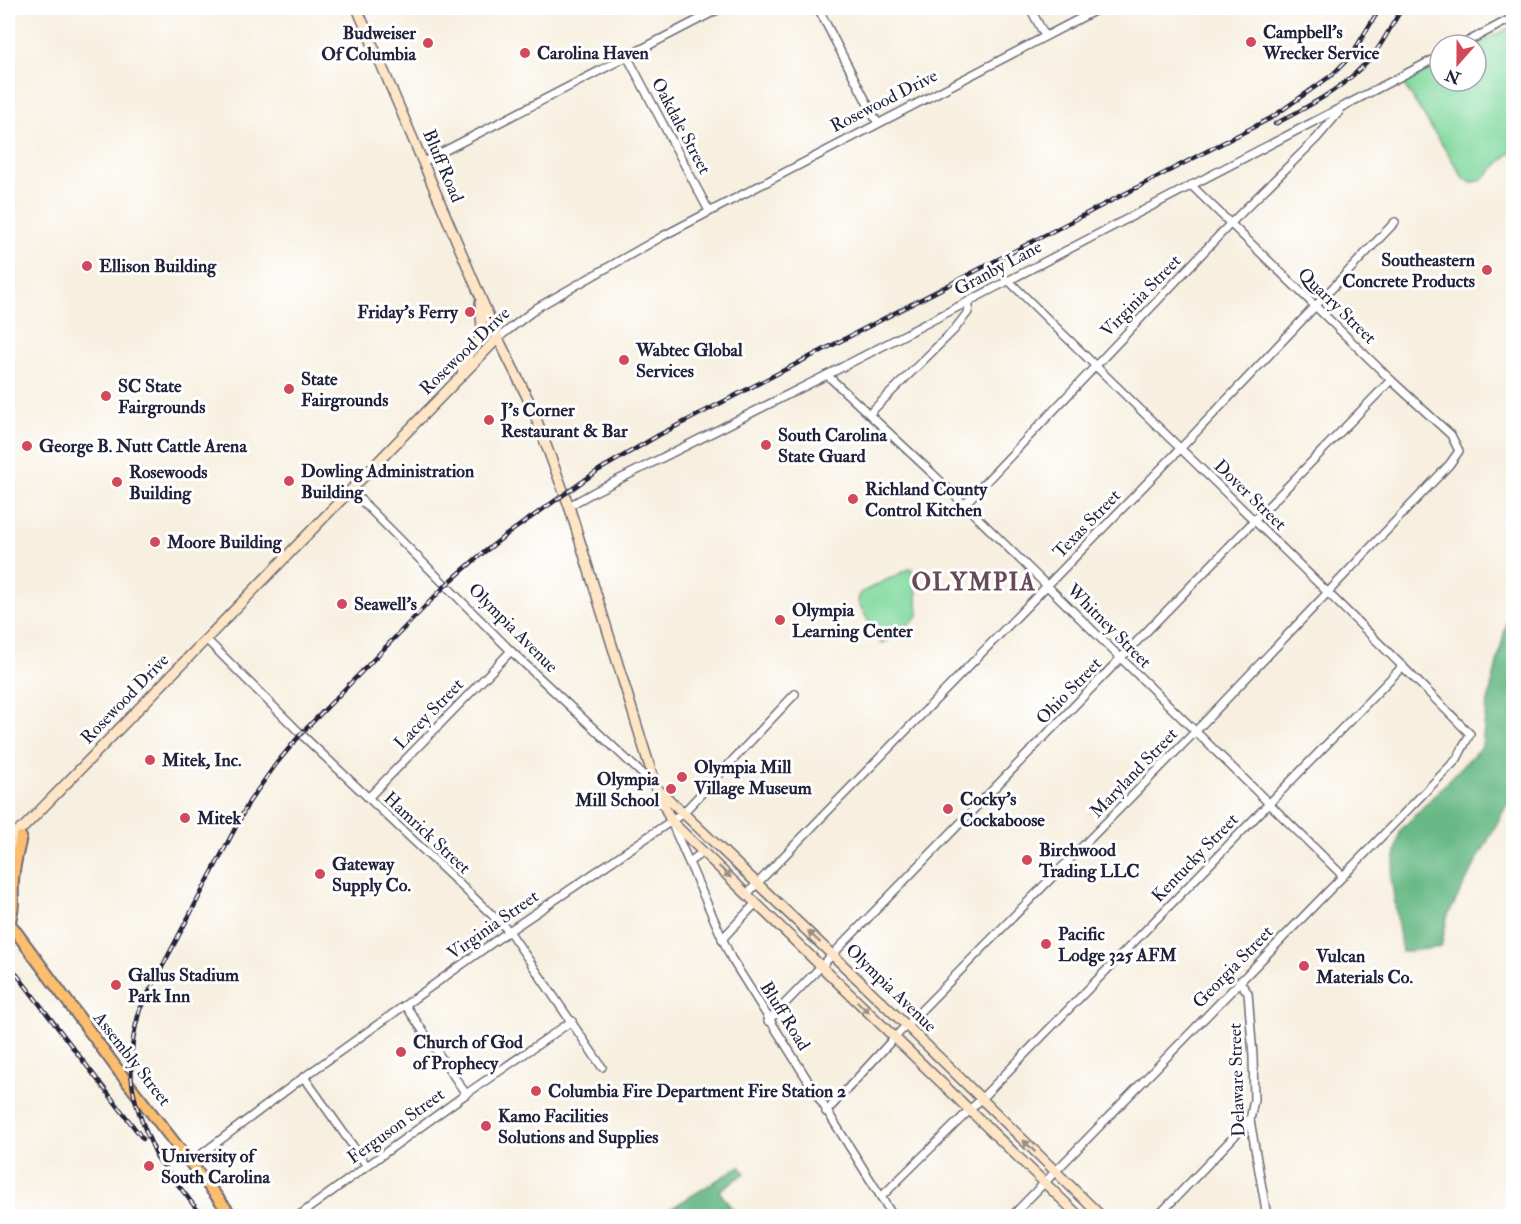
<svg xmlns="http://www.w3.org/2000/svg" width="1521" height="1224" font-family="'IM FELL Double Pica',serif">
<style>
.green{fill:#81d99e;stroke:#527e6c;stroke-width:1.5}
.forest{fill:#68b985;stroke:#456e60;stroke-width:1.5}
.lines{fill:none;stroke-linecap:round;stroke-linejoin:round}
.minor-casing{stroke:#6d6a74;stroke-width:10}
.secondary-casing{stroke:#6d6a74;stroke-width:12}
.primary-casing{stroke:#6d6a74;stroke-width:14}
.minor{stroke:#fff;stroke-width:7}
.secondary{stroke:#fde5c5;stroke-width:9}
.primary{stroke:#fbbd6e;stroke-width:10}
.rail-casing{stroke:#22223b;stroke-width:4.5}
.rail{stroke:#fff;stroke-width:2;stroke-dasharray:7;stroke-linecap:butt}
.oneway{fill:#9a8d87}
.poi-dot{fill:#d1495b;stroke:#fff;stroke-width:2}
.labels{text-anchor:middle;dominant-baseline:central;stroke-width:6;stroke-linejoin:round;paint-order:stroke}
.poi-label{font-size:18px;font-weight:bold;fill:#22223b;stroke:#fff;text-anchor:start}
.street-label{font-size:18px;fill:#22223b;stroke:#fff}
.district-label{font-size:24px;font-weight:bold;letter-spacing:1.5px;fill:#684958;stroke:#fff}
</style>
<rect width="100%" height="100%" fill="#fff"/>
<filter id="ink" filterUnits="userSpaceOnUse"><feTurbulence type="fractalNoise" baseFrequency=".0167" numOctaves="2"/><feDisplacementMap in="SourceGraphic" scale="12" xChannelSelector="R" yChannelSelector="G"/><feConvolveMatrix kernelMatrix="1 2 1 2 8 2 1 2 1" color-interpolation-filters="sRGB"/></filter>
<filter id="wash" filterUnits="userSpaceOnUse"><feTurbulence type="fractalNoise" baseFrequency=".008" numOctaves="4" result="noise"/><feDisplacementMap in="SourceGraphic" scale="24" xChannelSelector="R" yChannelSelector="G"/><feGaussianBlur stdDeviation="1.35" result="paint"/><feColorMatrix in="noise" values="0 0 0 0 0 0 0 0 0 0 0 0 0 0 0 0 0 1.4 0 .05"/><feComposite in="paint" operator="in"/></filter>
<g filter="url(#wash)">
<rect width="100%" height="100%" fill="#f7efdf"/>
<g class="green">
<polygon points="1513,26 1513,150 1480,181 1472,182 1464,179 1403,83 1440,64 1440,81 1476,81 1476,45"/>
<path d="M911 568 916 581 918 615C907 628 897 637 881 644L858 602 860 593Z"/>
</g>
<g class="forest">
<polygon points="1513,596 1513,793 1447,917 1441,947 1402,952 1391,877 1400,831 1482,746 1486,710"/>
<polygon points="740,1166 745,1173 719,1191 737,1216 659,1216"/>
</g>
</g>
<g filter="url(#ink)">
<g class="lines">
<defs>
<g id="minor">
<polyline points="818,8 877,122"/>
<polyline points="1030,8 1045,36"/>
<polyline points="1461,45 1514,17"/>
<polyline points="627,56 709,211"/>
<polyline points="423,162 721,8"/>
<path d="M1008 280C1162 432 1318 580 1470 734L1457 759 1012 1216"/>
<polyline points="498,338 538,307 663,236 1100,8"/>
<polyline points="827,375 932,473 1342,875"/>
<polyline points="870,413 954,330 968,312 970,300"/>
<polyline points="351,490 511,651 654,785"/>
<polyline points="964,505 1230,224 1317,138 1339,112"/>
<polyline points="569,506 594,492 827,375 1440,56"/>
<polyline points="207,640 301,734 509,931 602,1067"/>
<polyline points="368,798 511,651"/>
<polyline points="672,824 731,958 893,1216"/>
<polyline points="689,862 703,852"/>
<polyline points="747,894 1180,449 1395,222"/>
<polyline points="722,939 756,903"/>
<polyline points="1239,981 1248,993 1253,1056 1254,1100 1250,1120 1267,1216"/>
<polyline points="406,1006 466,1094"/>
<polyline points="768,1021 1391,380"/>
<polyline points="304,1077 367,1166"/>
<polyline points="826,1112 895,1037 1195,732 1449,465 1459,451 1451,435 1391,380 1191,185"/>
<polyline points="191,1162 304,1077 509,931 683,813 795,694"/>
<polyline points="881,1197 980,1100 1403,666"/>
<polyline points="298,1216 466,1094 572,1021"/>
<polyline points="1158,1216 1250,1120"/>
</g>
<g id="secondary">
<polyline points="357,8 498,338 531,405 569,506 656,787 671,821 1079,1216"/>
<polyline points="462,371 469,354 479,340 482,329 480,303"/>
<polyline points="660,791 907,1026 1101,1216"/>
<polyline points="8,837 24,827 498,338"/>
<polyline points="8,853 20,838"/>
</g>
<g id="primary">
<polyline points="8,921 121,1074 232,1216"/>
<path d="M9 924C15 907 12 897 13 880 14 865 18 851 21 837"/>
</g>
</defs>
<use href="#minor" class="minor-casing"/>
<use href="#secondary" class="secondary-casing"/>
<use href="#primary" class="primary-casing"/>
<use href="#minor" class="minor"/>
<use href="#secondary" class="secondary"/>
<use href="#primary" class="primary"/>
<defs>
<g id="rail">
<path d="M1275 124C1313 104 1349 86 1376 51 1386 38 1393 21 1403 8"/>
<polyline points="8,963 143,1139"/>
<polyline points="156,1156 202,1216"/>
<path d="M160 1162C132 1106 122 1071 140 1009L249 802 276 764 301 734 446 585 478 557 506 535 599 470 659 435 1271 118 1332 75 1351 56 1380 8"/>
</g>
</defs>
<use href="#rail" class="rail-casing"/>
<use href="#rail" class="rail"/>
</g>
<defs><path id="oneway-solid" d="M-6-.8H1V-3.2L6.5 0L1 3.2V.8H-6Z" transform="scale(1.5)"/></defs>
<g class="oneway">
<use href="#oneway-solid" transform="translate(725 872) rotate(44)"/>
<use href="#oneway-solid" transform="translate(814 937) rotate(-137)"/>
<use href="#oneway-solid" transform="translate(863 1007) rotate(44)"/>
<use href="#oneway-solid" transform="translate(1029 1146) rotate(-136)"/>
</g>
</g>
<g class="poi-dot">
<circle cx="1251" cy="42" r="6"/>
<circle cx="428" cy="43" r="6"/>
<circle cx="525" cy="53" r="6"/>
<circle cx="87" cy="266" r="6"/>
<circle cx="1487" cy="270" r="6"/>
<circle cx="470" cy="312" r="6"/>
<circle cx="624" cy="360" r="6"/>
<circle cx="289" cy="389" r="6"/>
<circle cx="106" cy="396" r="6"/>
<circle cx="489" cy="420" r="6"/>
<circle cx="766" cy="445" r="6"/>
<circle cx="27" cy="446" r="6"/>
<circle cx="289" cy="481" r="6"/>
<circle cx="117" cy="482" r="6"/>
<circle cx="853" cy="499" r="6"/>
<circle cx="155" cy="542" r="6"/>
<circle cx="342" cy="604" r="6"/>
<circle cx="780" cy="620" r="6"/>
<circle cx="150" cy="760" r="6"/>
<circle cx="682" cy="777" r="6"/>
<circle cx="671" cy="789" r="6"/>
<circle cx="948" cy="809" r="6"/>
<circle cx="185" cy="818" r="6"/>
<circle cx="1027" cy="860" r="6"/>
<circle cx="320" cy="874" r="6"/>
<circle cx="1046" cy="944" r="6"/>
<circle cx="1304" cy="966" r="6"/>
<circle cx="116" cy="985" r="6"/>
<circle cx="401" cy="1052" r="6"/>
<circle cx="536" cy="1091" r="6"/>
<circle cx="486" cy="1126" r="6"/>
<circle cx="149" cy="1166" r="6"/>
</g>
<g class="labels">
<g class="poi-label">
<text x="1263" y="32">Campbell's<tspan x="1263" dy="21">Wrecker Service</tspan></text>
<text x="416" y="33" text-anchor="end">Budweiser<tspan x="416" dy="21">Of Columbia</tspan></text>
<text x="537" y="53">Carolina Haven</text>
<text x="1475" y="260" text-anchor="end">Southeastern<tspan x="1475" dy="21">Concrete Products</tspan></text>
<text x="99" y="266">Ellison Building</text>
<text x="458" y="312" text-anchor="end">Friday's Ferry</text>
<text x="636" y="350">Wabtec Global<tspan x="636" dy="21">Services</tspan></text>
<text x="301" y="379">State<tspan x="301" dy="21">Fairgrounds</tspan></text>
<text x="118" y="386">SC State<tspan x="118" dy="21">Fairgrounds</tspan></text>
<text x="501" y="410">J's Corner<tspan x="501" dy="21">Restaurant &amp; Bar</tspan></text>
<text x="778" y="435">South Carolina<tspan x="778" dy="21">State Guard</tspan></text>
<text x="39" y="446">George B. Nutt Cattle Arena</text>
<text x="301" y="471">Dowling Administration<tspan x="301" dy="21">Building</tspan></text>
<text x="129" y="472">Rosewoods<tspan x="129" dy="21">Building</tspan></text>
<text x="865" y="489">Richland County<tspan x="865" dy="21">Control Kitchen</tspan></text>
<text x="167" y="542">Moore Building</text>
<text x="354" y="604">Seawell's</text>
<text x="792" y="610">Olympia<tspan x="792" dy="21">Learning Center</tspan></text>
<text x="162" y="760">Mitek, Inc.</text>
<text x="694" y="767">Olympia Mill<tspan x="694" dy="21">Village Museum</tspan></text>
<text x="659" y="779" text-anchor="end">Olympia<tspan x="659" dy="21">Mill School</tspan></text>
<text x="960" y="799">Cocky's<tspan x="960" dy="21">Cockaboose</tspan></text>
<text x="197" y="818">Mitek</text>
<text x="1039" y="850">Birchwood<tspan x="1039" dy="21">Trading LLC</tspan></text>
<text x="332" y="864">Gateway<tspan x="332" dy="21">Supply Co.</tspan></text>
<text x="1058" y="934">Pacific<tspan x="1058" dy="21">Lodge 325 AFM</tspan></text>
<text x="1316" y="956">Vulcan<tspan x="1316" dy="21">Materials Co.</tspan></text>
<text x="128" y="975">Gallus Stadium<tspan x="128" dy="21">Park Inn</tspan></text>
<text x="413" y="1042">Church of God<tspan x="413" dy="21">of Prophecy</tspan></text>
<text x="548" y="1091">Columbia Fire Department Fire Station 2</text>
<text x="498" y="1116">Kamo Facilities<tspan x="498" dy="21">Solutions and Supplies</tspan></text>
<text x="161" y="1156">University of<tspan x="161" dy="21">South Carolina</tspan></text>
</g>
<g class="street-label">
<text transform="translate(884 101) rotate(-27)">Rosewood Drive</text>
<text transform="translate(681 126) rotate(62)">Oakdale Street</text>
<text transform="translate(443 166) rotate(67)">Bluff Road</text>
<text transform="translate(998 268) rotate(-28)">Granby Lane</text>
<text transform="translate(1141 296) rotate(-46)">Virginia Street</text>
<text transform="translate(1337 306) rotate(44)">Quarry Street</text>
<text transform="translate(465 351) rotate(-44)">Rosewood Drive</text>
<text transform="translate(1250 495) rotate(44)">Dover Street</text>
<text transform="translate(1087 524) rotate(-46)">Texas Street</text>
<text transform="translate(1109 626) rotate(45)">Whitney Street</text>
<text transform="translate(513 628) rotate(45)">Olympia Avenue</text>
<text transform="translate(1069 691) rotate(-46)">Ohio Street</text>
<text transform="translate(125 699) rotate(-46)">Rosewood Drive</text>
<text transform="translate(429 714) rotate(-46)">Lacey Street</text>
<text transform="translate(1134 773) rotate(-46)">Maryland Street</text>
<text transform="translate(427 833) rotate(43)">Hamrick Street</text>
<text transform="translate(1195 858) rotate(-46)">Kentucky Street</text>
<text transform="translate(493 925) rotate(-35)">Virginia Street</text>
<text transform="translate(1233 967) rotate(-46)">Georgia Street</text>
<text transform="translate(891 988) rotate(44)">Olympia Avenue</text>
<text transform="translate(785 1016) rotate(58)">Bluff Road</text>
<text transform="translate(132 1059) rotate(52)">Assembly Street</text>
<text transform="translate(1237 1080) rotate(-92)">Delaware Street</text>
<text transform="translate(396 1126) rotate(-36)">Ferguson Street</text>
</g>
<g class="district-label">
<text x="974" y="582">OLYMPIA</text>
</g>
</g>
<rect width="1521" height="1224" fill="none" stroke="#fff" stroke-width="30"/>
<g transform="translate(1458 63) rotate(201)"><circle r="28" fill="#ffffff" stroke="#a7a7b1" stroke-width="1.5"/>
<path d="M0-4.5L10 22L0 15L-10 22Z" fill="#d1495b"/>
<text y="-9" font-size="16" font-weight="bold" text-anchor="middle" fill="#22223b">N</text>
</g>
</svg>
